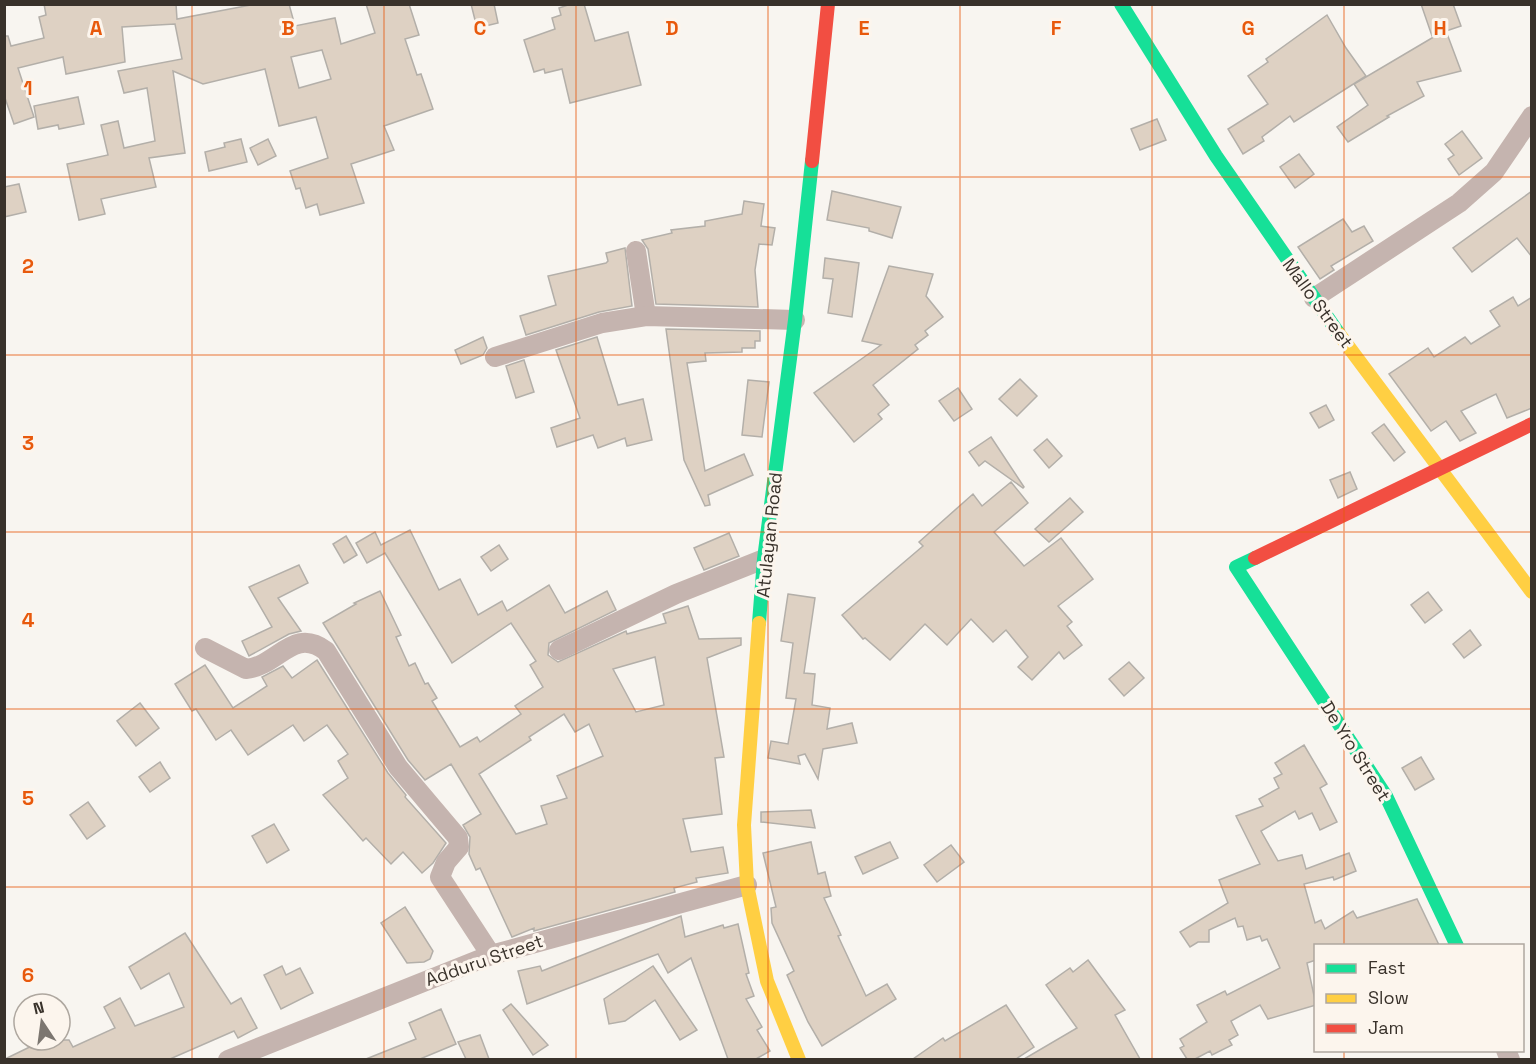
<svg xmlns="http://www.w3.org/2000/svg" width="1536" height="1064" font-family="'Space Grotesk',sans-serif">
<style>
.building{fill:#ded1c3;stroke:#b3afa9;stroke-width:1.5;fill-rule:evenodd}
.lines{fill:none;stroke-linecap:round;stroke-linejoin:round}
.street{stroke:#c5b4af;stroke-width:20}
.fast{stroke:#16e098;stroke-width:14}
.slow{stroke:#ffcf43;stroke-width:14}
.jam{stroke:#f24e42;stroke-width:14}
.grid{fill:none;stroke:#e8590c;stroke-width:1.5;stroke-opacity:0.55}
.labels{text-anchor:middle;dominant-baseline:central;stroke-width:6;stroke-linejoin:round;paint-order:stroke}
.street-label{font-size:18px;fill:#39322b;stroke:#fcf5ed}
.grid-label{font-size:20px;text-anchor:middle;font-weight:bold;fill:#e8590c;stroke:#fcf5ed;stroke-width:6;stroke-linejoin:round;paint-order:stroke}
</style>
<rect width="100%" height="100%" fill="#f8f5f0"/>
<g class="building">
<path d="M44 4H176L177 19 256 4H289L295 26 335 18 341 44 375 33 366 4H409L419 35 405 39 417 75 421 74 433 109 384 126 394 150 351 164 364 203 320 215 317 204 306 208 300 188 296 189 290 171 328 158 316 117 279 126 265 69 203 84 173 71 185 153 149 158 156 187 101 199 105 214 79 220 67 164 108 155 101 125 118 121 124 148 155 141 147 88 124 93 118 71 182 59 175 24 122 27 125 62 66 74 63 57 18 68 34 117 14 124 4 95V36H8L11 46 44 38 39 17 46 15ZM322 50 331 79 299 88 291 57Z"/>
<polygon points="471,4 494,4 498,23 477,28"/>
<polygon points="571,4 584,4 595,41 628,32 641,85 570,103 562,69 545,73 544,69 534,72 524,40 555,29 552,18 561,15 559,8"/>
<polygon points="1421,4 1453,4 1461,26 1446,31 1461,71 1417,82 1424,96 1387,116 1389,117 1348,142 1337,127 1368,105 1354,84 1437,35 1432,36"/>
<polygon points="1327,15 1346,48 1366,76 1294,122 1290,116 1262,137 1264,141 1243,154 1228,129 1268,104 1248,76 1268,62 1266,59"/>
<polygon points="78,97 84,124 59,129 58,125 38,129 34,106"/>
<polygon points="1157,119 1166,140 1140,150 1131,129"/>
<polygon points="1462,131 1482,158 1459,175 1448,159 1454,155 1445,144"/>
<polygon points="241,139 247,162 209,171 205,152 225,147 224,143"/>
<polygon points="268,139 276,156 258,165 250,148"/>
<polygon points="1299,154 1314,174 1295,188 1280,167"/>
<polygon points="19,184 26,212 4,217 4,187"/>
<polygon points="832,191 901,207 892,238 869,231 869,228 827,220"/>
<polygon points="1532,191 1532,257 1517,238 1472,272 1453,248"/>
<polygon points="744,201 764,204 761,226 775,228 772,245 759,244 755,270 758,307 656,304 648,249 642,240 672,233 671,230 705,226 705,221 742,214"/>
<polygon points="1343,219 1352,232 1364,226 1373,241 1331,266 1334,270 1320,279 1298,247"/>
<polygon points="625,248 632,306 599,312 526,335 520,316 556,305 548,276 606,263 608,261 606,253"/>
<polygon points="825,258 859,263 852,317 828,313 833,279 823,278"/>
<polygon points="889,266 933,274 926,296 943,317 925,331 928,335 915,345 918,349 873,385 889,405 878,414 882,419 854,442 814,393 881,345 862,341"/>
<polygon points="1513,297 1518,306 1532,297 1532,408 1507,418 1496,394 1461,411 1476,433 1460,441 1446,421 1431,431 1389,374 1428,348 1434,357 1465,337 1471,344 1500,326 1490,311"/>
<polygon points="666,329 760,331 760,341 755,341 755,348 742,348 742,352 705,353 706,361 687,363 705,471 744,454 753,475 708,495 710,505 705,506 684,460"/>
<polygon points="483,337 487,348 483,355 461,364 455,350"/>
<polygon points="597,337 618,405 643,399 652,440 627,446 625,438 598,448 593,435 557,447 551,428 580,418 556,350"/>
<polygon points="524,360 534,392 516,398 506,366"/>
<polygon points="1020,379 1037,396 1017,416 999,399"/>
<polygon points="748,380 769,382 762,437 742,435"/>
<polygon points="958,388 972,409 954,421 939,401"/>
<polygon points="1326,405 1334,420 1319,428 1310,413"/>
<polygon points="1384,424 1405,452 1394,461 1372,433"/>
<polygon points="991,437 1024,487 1023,488 985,461 979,466 969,452"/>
<polygon points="1047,439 1062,456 1049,468 1034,450"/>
<polygon points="1350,472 1357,489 1338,498 1330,480"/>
<polygon points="1011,482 1028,503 994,532 1024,566 1061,538 1093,579 1058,606 1072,622 1067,626 1082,645 1064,659 1059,652 1032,680 1018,667 1028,657 1006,630 993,642 971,619 947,645 925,624 890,660 865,638 863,639 842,615 923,546 919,542 973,494 982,506"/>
<polygon points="1070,498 1083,512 1049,542 1035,529"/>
<path d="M410 530 439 590 460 579 478 615 502 601 507 611 549 585 565 613 607 591 616 610 549 643 548 655 558 662 626 631 627 634 666 623 663 614 688 606 699 639 741 638V645L707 658 724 757 715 758 722 814 683 819 691 852 723 847 728 873 696 878 697 882 674 888 675 892 534 931V928L512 937 480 868 476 870 469 854 470 837 463 825 481 814 451 764 425 780 408 760 323 623 356 604 354 603 380 591 401 635 396 637 409 666 415 663 425 684 428 683 437 698 432 701 460 747 477 737 480 742 521 714 515 706 543 687 530 665 536 661 511 623 452 663 385 553 367 563 356 543 375 532 381 545ZM655 657 664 705 636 712 613 669ZM564 714 575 732 589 724 603 756 557 776 567 798 541 806 547 824 516 834 479 774 531 740 529 737Z"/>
<polygon points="729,533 739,556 704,570 694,548"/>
<polygon points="346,536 357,555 344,563 333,544"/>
<polygon points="499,545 508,559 491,571 481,557"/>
<polygon points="299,565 308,583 278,598 301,631 289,634 249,656 242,641 272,627 249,587"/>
<polygon points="1428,592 1442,610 1425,623 1411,605"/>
<polygon points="788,594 815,598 804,673 815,674 812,705 830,708 827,729 852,723 857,743 823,749 818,779 805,754 798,756 800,764 768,758 771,741 788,744 796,699 786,698 793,643 781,641"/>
<polygon points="1470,630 1481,645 1464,658 1453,644"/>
<polygon points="317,660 388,773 406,795 405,797 446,843 433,863 422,873 403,852 391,864 366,838 363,841 323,795 348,778 338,761 348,754 327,725 304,741 293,725 248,755 231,730 216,740 196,709 192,711 175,684 205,665 233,708 267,686 262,677 283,666 292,678"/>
<polygon points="1129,662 1144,678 1124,696 1109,679"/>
<polygon points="140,703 159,728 136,746 117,721"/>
<polygon points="1304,745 1327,784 1320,788 1337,822 1320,830 1312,813 1299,819 1295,811 1261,831 1278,861 1302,855 1306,869 1349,853 1356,871 1334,880 1333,877 1304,884 1315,923 1321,920 1325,929 1353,911 1357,918 1417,899 1439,945 1316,945 1316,960 1307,963 1316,1005 1268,1019 1260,1005 1231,1021 1238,1035 1229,1040 1232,1045 1212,1055 1210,1051 1195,1059 1187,1059 1180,1048 1184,1046 1180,1039 1207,1022 1197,1005 1225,991 1227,995 1280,968 1267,939 1262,941 1260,936 1247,940 1243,926 1238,927 1235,918 1209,930 1209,942 1198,942 1190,947 1180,932 1228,903 1219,880 1260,864 1236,816 1263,806 1259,799 1279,788 1274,778 1282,774 1275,763"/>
<polygon points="1421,757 1434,779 1415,790 1402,768"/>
<polygon points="160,762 170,778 150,792 139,777"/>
<polygon points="88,802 105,826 87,839 70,815"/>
<polygon points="811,810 815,828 761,822 761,812"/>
<polygon points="274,824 289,850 267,863 252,836"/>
<polygon points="811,842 818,874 825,872 831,896 824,898 841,935 838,936 866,996 887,984 896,999 822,1046 808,1022 787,975 794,971 772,923 771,908 776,907 763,853"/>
<polygon points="890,842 898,858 863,874 855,857"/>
<polygon points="951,845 964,862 937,882 924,865"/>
<polygon points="405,907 433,951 430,959 424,962 407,963 381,923"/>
<polygon points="681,916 685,937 723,925 724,928 738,924 749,973 746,974 754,996 746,999 762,1027 757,1030 770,1051 756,1059 728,1059 691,958 668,973 658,954 527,1004 518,971 540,966 542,971"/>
<polygon points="185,933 231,1004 241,998 257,1028 238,1038 234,1031 170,1059 5,1059 44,1040 69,1040 73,1047 115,1028 104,1007 120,998 135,1026 184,1007 169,973 141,989 129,967"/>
<polygon points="1088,960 1125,1010 1115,1015 1140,1059 1024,1059 1077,1028 1046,985 1070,968 1073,972"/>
<polygon points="282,966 286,975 300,968 313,993 281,1009 264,975"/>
<polygon points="653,966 697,1030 680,1040 655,1000 625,1021 609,1024 604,999"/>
<polygon points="511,1004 548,1045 533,1055 503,1010"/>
<polygon points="1006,1005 1034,1047 1016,1059 913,1059 943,1038 945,1041"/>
<polygon points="441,1009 456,1044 420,1059 366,1059 416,1039 409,1023"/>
<polygon points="480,1035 489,1059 466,1059 458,1042"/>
</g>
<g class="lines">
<g class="street">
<polyline points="636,251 646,316"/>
<polyline points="1314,298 1459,203 1494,172 1532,116"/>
<polyline points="495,357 602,323 646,316 795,320"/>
<path d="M205 648 246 669C278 666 293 626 326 651L398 767 458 838 459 847 446 862 440 877 491 955"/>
<polyline points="559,650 676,594 764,559"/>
<polyline points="1506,1050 1510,1060"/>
<polyline points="228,1060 491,955 747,885"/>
</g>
<g class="fast">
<polyline points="1121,4 1216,156 1339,334"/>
<polyline points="1255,558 1236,567 1386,796 1457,946"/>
<polyline points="759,623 764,559 795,320 812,161"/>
</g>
<g class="slow">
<polyline points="1339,334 1532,592"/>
<polyline points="759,623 744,825 747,885 767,981 799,1060"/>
</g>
<g class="jam">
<polyline points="812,161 828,4"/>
<polyline points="1255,558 1532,424"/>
</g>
</g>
<path class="grid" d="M192 4V1060M384 4V1060M576 4V1060M768 4V1060M960 4V1060M1152 4V1060M1344 4V946M4 177H1532M4 355H1532M4 532H1532M4 709H1532M4 887H1532M1344 1050V1060"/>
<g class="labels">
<g class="street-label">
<text transform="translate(1318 303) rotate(54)">Mallo Street</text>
<text transform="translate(769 535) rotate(-84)">Atulayan Road</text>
<text transform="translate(1356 751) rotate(58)">De Yro Street</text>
<text transform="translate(484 960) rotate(-19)">Adduru Street</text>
</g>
</g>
<g class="grid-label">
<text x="96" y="35">A</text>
<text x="288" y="35">B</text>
<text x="480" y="35">C</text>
<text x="672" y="35">D</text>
<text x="864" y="35">E</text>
<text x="1056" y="35">F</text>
<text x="1248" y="35">G</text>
<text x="1440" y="35">H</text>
<text x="28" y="95">1</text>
<text x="28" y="273">2</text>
<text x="28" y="450">3</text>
<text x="28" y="627">4</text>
<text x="28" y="805">5</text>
<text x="28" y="982">6</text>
</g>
<rect width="1536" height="1064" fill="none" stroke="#39322b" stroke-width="12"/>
<rect x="1314" y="944" width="210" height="108" fill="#fcf5ed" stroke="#aea79f" stroke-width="1.5"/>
<rect x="1326" y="964" width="30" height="9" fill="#16e098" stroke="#aea79f" stroke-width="1.5"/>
<text x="1368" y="974" font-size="18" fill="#39322b">Fast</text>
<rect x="1326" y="994" width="30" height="9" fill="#ffcf43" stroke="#aea79f" stroke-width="1.5"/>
<text x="1368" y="1004" font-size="18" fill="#39322b">Slow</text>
<rect x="1326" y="1024" width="30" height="9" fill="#f24e42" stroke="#aea79f" stroke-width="1.5"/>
<text x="1368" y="1034" font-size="18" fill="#39322b">Jam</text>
<g transform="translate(42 1022) rotate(347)"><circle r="28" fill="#fcf5ed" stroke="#aea79f" stroke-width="1.5"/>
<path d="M0-4.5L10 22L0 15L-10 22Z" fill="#7c7670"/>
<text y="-9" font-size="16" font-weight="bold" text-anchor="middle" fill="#39322b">N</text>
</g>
</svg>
